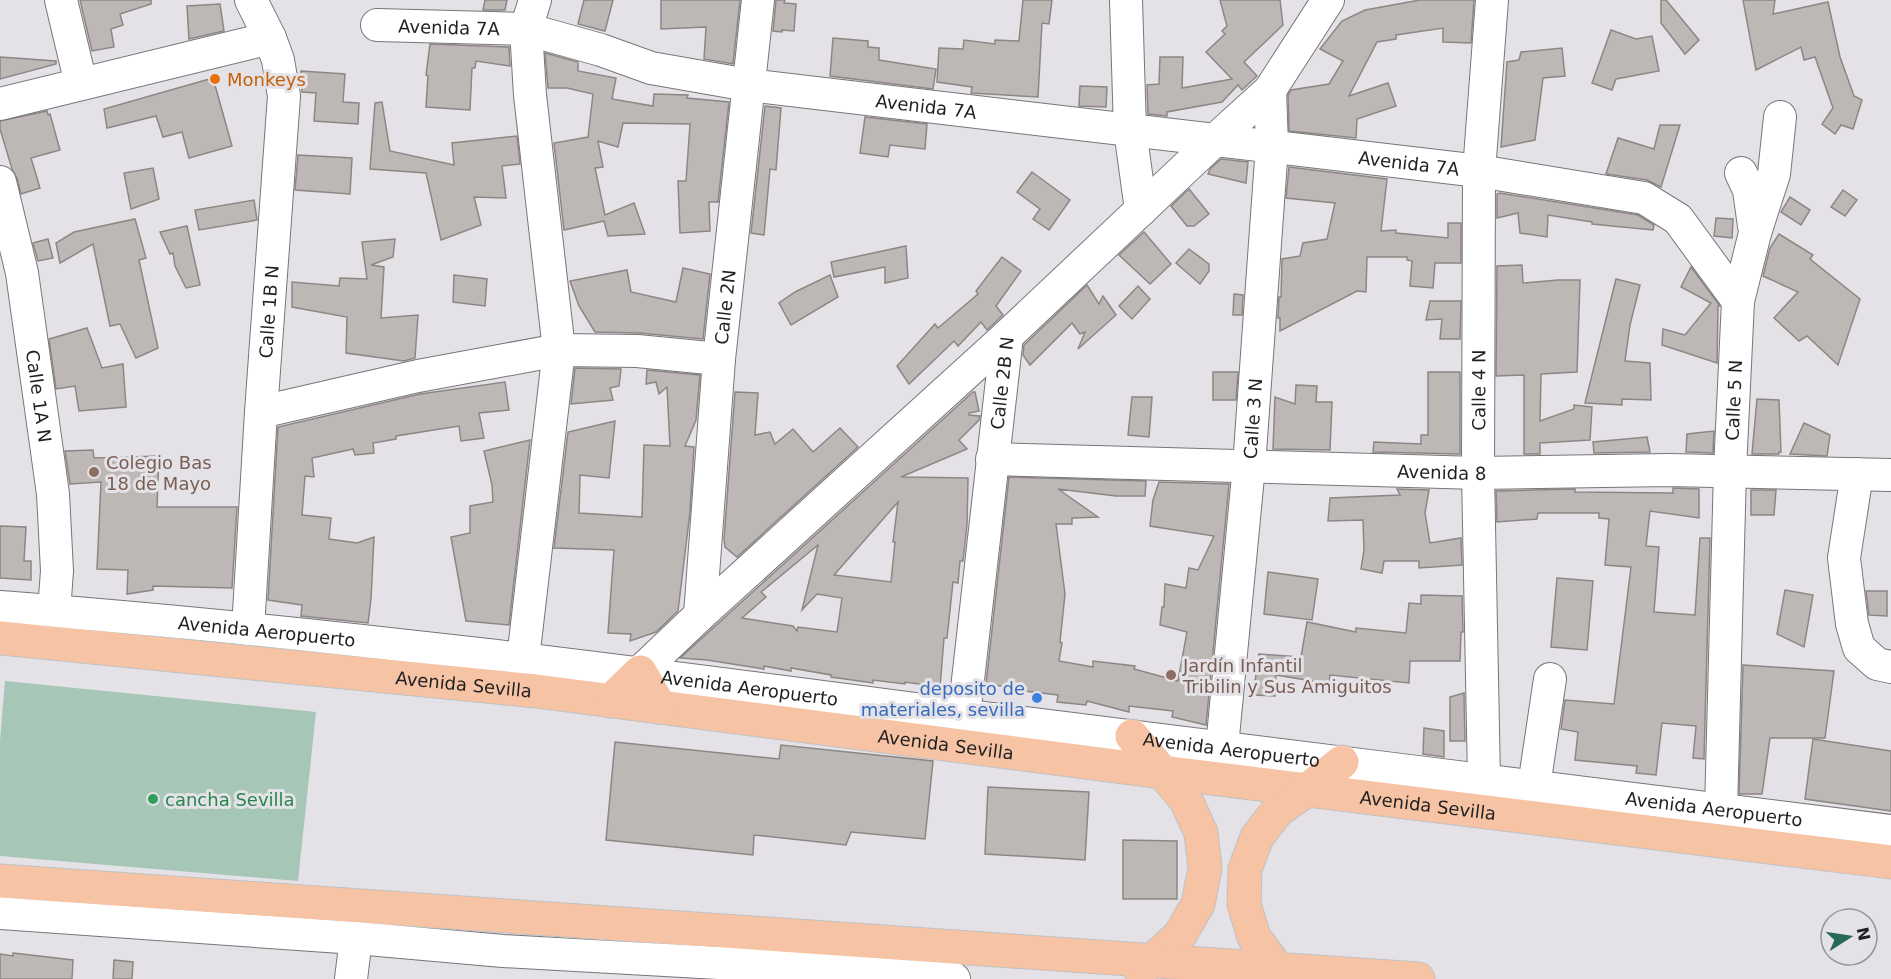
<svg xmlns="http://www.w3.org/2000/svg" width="1891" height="979" font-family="'DejaVu Sans',sans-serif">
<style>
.park{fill:#a6c7b7}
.building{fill:#bdb8b5;stroke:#8c8785;stroke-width:1.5;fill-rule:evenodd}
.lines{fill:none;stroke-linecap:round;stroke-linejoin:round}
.minor-casing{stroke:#777579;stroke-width:34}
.major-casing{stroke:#c1c0c1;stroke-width:35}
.minor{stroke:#fff;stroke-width:32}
.major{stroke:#f6c4a4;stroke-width:33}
.food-dot{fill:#e8710a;stroke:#e4e2e7;stroke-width:2}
.education-dot{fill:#8d6e63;stroke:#e4e2e7;stroke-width:2}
.shop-dot{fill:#3f7fe0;stroke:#e4e2e7;stroke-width:2}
.leisure-dot{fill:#2e9e5b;stroke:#e4e2e7;stroke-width:2}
.labels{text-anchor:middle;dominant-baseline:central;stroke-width:6;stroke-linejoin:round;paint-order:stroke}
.street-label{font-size:18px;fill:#201f21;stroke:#e4e2e7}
.food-label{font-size:18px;fill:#c56008;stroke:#e4e2e7;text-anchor:start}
.education-label{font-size:18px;fill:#785e54;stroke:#e4e2e7;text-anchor:start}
.shop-label{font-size:18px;fill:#366cbe;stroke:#e4e2e7;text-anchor:end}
.leisure-label{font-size:18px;fill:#27864d;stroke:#e4e2e7;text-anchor:start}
</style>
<rect width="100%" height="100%" fill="#e4e2e7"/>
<polygon class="park" points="5,681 316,712 298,881 0,856 0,741"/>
<g class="building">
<polygon points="80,0 151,0 151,4 120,14 123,25 111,29 114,47 92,51"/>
<polygon points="485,0 507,0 505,10 483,10"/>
<polygon points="584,0 613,0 605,31 578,24"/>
<polygon points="661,0 740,0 733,64 704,59 706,27 661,29"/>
<polygon points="776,0 785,0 784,3 796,4 794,31 782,30 782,32 773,31"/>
<polygon points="1023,0 1052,0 1049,24 1042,23 1038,97 971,93 972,87 937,82 939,48 963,49 964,40 995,44 995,40 1019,41"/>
<polygon points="1220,0 1280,0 1283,25 1244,62 1257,76 1242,90 1238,85 1222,102 1167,112 1167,116 1148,114 1147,85 1159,84 1160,57 1183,57 1182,88 1232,79 1206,52 1225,34 1222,31 1227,26"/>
<polygon points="1420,0 1474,0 1471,43 1443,42 1443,28 1396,35 1396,39 1377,42 1349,96 1388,83 1396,106 1357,119 1356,138 1289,131 1288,95 1291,90 1329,84 1343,61 1320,49 1342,21 1365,10"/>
<polygon points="1661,0 1666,0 1699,40 1685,54 1661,23"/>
<polygon points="1743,0 1775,0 1773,14 1828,2 1840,57 1854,96 1862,100 1853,129 1841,125 1835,134 1822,124 1833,108 1815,57 1804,60 1801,47 1756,70"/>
<polygon points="220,4 224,31 189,39 187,6"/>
<polygon points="1611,30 1636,39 1652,36 1659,71 1616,79 1612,90 1592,83"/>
<polygon points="833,38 868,41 868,47 879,48 879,60 936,69 933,89 830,76"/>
<polygon points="430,44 509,47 510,66 476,61 475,68 472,68 470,110 426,107 428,76 426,75"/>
<polygon points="1562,48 1565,76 1543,78 1535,140 1501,147 1507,62 1519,60 1521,52"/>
<polygon points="545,53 578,62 578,71 616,78 612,99 653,106 654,94 688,95 687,98 729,102 718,202 709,202 710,231 680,233 678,181 686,181 690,124 623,123 618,147 598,141 603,167 595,168 605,215 634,203 645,234 608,236 604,221 564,230 554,143 588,137 593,94 567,88 548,88"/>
<polygon points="0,57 56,61 56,64 0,79"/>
<polygon points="301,71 345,74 343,102 359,103 358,124 314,121 316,93 302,92"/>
<polygon points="213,78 232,146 189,158 182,132 163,137 156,116 107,128 104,109"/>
<polygon points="1080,86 1107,87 1106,107 1079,106"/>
<polygon points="382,102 390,151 454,165 452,143 517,136 520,164 502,166 506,198 474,197 481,225 441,240 426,173 370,169 375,103"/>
<polygon points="765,106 781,108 776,170 770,169 764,235 751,233"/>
<polygon points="47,111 48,115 50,114 60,150 31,158 40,188 21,194 17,178 12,169 0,129 0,121"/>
<polygon points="865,117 927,124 925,149 890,145 888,157 860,153"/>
<polygon points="1660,125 1680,125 1661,187 1647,180 1606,174 1618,138 1654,149"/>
<polygon points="298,155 352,158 350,194 295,190"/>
<polygon points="1221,159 1248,162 1246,183 1208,174 1210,169"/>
<polygon points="1289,167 1387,179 1381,231 1396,230 1396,233 1448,238 1448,223 1461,223 1461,263 1435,263 1433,288 1410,286 1412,261 1407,260 1407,257 1367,257 1366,292 1357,291 1280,331 1280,318 1278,318 1279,297 1281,297 1282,259 1300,256 1303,243 1327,239 1335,203 1286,198"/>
<polygon points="153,168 159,199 131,209 124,173"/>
<polygon points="1032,172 1070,200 1049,230 1033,219 1040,209 1017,192"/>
<polygon points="1189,189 1209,214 1194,226 1187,226 1171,206"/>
<polygon points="1843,190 1857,200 1845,216 1831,207"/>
<polygon points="1500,193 1638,215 1654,225 1653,230 1592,224 1592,222 1548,215 1547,237 1520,233 1518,213 1497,218 1497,194"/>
<polygon points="1790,197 1810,210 1801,225 1781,212"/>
<polygon points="254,200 257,220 199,230 195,210"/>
<polygon points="1716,218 1733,219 1732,238 1714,236"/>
<polygon points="135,219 146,258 139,260 158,348 136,358 120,324 110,326 93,244 60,263 56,243 74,232"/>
<polygon points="187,226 200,285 186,288 175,266 173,253 170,254 160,232"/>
<polygon points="1144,232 1171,264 1150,284 1119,255"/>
<polygon points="1779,234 1813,255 1810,259 1860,299 1838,365 1807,336 1799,341 1774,318 1798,292 1763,276 1770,248"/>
<polygon points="48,239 53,258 38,261 33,243"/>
<polygon points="395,239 393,257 371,265 384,267 381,318 418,315 415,358 404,361 346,353 347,317 292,307 292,282 339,286 340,278 367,279 362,242"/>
<polygon points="906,246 908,278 885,283 885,267 834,277 831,262"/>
<polygon points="1189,249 1209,264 1209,271 1200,284 1176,263"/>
<polygon points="1002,257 1021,271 996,306 1003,315 987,330 981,322 958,346 954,341 909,384 897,366 935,324 938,328 978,294 976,291"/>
<polygon points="1522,265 1523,283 1558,280 1580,280 1577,372 1541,374 1540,421 1574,409 1574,405 1592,407 1590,440 1540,443 1540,454 1524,454 1524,375 1496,376 1497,266"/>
<polygon points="1691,267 1720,306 1718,306 1717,363 1662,345 1663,329 1685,335 1711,303 1681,287"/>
<polygon points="683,268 710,274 703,339 639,333 595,332 579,306 570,281 627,270 631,292 676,302"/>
<polygon points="454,275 487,279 485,306 453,302"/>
<polygon points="830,275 838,297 791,325 779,303 795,292"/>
<polygon points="1616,279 1640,285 1630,325 1625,361 1650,363 1651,400 1622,399 1622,405 1585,403"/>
<polygon points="1087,285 1099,304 1103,296 1116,315 1078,349 1085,332 1080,334 1072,323 1030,365 1023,355 1024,345"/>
<polygon points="1138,286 1150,299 1132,319 1119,306"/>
<polygon points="1234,294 1243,295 1242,315 1233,315"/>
<polygon points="1430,301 1461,301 1460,339 1440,339 1442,319 1426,320"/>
<polygon points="87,328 102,368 123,364 126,407 79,411 75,386 56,389 49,339"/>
<polygon points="575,368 621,369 619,386 610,388 613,400 571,404"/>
<polygon points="647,370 700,375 696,420 685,446 694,447 690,512 678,611 656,632 630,641 631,634 608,633 614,550 554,548 568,432 615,421 609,478 580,475 579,513 642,517 644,445 670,446 667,387 659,394 656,382 646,384"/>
<polygon points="1213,372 1238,372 1236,400 1213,400"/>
<polygon points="1428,372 1460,372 1460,454 1373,452 1374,442 1421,444 1421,435 1428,435"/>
<polygon points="505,382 509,410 479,413 484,438 461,441 459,426 396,436 396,439 373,443 374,453 355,455 353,449 312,458 314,477 305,476 302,515 331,518 329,539 357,543 374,537 371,599 368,623 301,616 302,605 268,600 278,427 420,394"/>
<polygon points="1296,385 1317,386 1316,402 1332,402 1330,450 1273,449 1275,397 1295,404"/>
<polygon points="735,392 758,393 755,435 770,432 775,444 793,429 813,452 840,428 858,447 737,557 725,547 724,539"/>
<path d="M973 392H975L979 411 969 413V415L980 416 979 420 959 440 967 449 901 477 968 478 967 525 963 561H960L958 583 953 582 947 638H944L940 687 905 682V684L873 680V683L831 677V675L791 668V671L764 666V669L707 660 680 658ZM898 502 893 542H895L891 582 834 575ZM818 545 802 610 817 594 842 598 837 632 798 627 797 631 793 626 742 618 766 597 761 592Z"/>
<polygon points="1132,397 1152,397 1149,437 1128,435"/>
<polygon points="1757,399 1779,400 1781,452 1779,452 1779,454 1752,454"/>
<polygon points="1804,423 1830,435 1827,456 1790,454"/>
<polygon points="1714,431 1713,453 1686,452 1687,434"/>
<polygon points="1647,437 1650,452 1594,453 1593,442"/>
<polygon points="530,440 509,625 466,621 451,537 470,533 470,506 493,502 492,485 484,451"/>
<polygon points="93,450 94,458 159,456 157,507 237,507 232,588 153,586 153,590 127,594 128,570 97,569 101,482 70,484 65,451"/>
<polygon points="1009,477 1146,481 1145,496 1116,496 1058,489 1098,517 1072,518 1072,524 1056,524 1065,594 1060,642 1062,643 1059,661 1093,667 1093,661 1135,666 1134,669 1178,681 1187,632 1160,625 1162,607 1164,607 1165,584 1186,588 1189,568 1198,570 1214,536 1150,526 1153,500 1159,482 1229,484 1206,725 1172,717 1173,711 1129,706 1129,712 1087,701 1086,705 1057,702 1058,695 1008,689 1009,687 986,684"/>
<polygon points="1673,488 1699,489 1699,518 1650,511 1646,546 1659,547 1654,612 1695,615 1700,538 1710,538 1704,759 1693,758 1696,726 1662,723 1656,775 1636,773 1637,766 1575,760 1578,732 1561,729 1565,700 1614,704 1631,567 1605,565 1609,519 1599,518 1599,513 1538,513 1537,519 1497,522 1496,491 1575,489 1575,492 1673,493"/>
<polygon points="1397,489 1429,490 1425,513 1430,543 1461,538 1462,565 1419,568 1419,561 1384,561 1382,573 1361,569 1364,550 1363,520 1328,521 1330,498 1400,495"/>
<polygon points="1751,490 1776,490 1774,515 1751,515"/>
<polygon points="0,526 26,527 24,561 31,561 31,580 0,578"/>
<polygon points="1268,572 1318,579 1312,620 1264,614"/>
<polygon points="1557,578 1593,581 1587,650 1551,647"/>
<polygon points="1785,590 1813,595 1804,647 1777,634"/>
<polygon points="1866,591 1887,591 1887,616 1869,615"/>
<polygon points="1421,595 1462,596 1463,632 1461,632 1460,661 1410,661 1409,683 1330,675 1329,684 1276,675 1275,696 1253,695 1259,654 1301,657 1307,622 1356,632 1356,628 1406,633 1409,603 1421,604"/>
<polygon points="1743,665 1834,671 1825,738 1770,738 1762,794 1739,794"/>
<polygon points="1464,693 1465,741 1450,741 1450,697"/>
<polygon points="1424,728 1444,731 1444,757 1423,754"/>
<polygon points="1813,739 1891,751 1891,811 1805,799"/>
<polygon points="615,742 779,759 781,745 933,761 925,839 851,832 846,845 754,835 753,855 606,840"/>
<polygon points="988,787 1089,792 1085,860 985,854"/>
<polygon points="1123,840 1177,841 1177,899 1123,899"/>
<polygon points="13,953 73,960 72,979 0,979 0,954 13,956"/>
<polygon points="114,960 133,962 132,979 113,979"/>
</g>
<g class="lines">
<defs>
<g id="minor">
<polyline points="61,0 81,84"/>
<polyline points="1126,0 1130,130 1141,210"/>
<path id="s1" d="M377 25 526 29 601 50 651 68 748 85 1479 171 1644 198 1678 219 1738 301"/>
<polyline points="0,104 270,38"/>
<polyline points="1741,173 1749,190 1754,226"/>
<path id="s2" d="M0 182 22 273 53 494 57 571 54 611"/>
<polyline points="261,412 418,376 559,350 637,351 719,359"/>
<path id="s3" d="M992 459 1478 473 1669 470 1891 475"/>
<polyline points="1857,474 1844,558 1852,624 1859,648 1877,664 1891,667"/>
<path id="s4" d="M0 607C321 631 641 673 960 715 1270 755 1581 791 1891 831"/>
<path id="s5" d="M700 615 719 359 758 0"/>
<path id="s6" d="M248 629 261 412 284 96 278 60 270 38 251 0"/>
<polyline points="523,659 559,350 530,95 526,29 535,0"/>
<polyline points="640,672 700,615 1007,336 1215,140 1270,90 1328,0"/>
<path id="s7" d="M964 715 1007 336"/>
<path id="s8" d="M1222 747 1249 466 1272 146 1270 90"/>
<path id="s9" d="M1484 780 1478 473 1479 171 1492 0"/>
<polyline points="1534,786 1550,679"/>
<path id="s10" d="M1721 810 1730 470 1738 301 1755 233 1774 174 1780 117"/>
<polyline points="0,913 356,938 503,951 772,966 954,979"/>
<polyline points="351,979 356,938"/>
</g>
<g id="major">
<path id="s11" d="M0 638 536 691 1162 772 1891 862"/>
<polyline points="610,701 640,672 660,707"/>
<polyline points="1132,736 1186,800 1201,833 1205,868 1198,904 1180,935 1151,962 1140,969"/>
<polyline points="0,881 1418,979"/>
<polyline points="1285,979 1254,937 1244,904 1245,869 1257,837 1278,810 1307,790 1342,762"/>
</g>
</defs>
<use href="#minor" class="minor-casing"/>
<use href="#major" class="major-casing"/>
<use href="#minor" class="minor"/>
<use href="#major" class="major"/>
</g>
<circle class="food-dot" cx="215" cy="79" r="6"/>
<g class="education-dot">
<circle cx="94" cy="472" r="6"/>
<circle cx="1171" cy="675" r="6"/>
</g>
<circle class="shop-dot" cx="1037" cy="698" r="6"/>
<circle class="leisure-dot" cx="153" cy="799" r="6"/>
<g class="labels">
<g class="street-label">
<text stroke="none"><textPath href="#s1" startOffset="72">Avenida 7A</textPath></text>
<text stroke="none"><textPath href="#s1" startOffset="558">Avenida 7A</textPath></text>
<text stroke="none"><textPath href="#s1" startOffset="1044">Avenida 7A</textPath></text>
<text stroke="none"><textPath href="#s5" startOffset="309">Calle 2N</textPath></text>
<text stroke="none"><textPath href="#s6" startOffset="318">Calle 1B N</textPath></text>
<text stroke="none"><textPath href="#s7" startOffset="334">Calle 2B N</textPath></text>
<text stroke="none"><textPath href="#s9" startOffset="390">Calle 4 N</textPath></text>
<text stroke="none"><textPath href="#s2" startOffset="218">Calle 1A N</textPath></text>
<text stroke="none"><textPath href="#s10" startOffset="410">Calle 5 N</textPath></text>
<text stroke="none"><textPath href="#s8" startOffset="330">Calle 3 N</textPath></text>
<text stroke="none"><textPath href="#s3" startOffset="450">Avenida 8</textPath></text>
<text stroke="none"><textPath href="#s4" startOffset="268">Avenida Aeropuerto</textPath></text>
<text stroke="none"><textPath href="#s11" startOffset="466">Avenida Sevilla</textPath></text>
<text stroke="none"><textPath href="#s4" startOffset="754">Avenida Aeropuerto</textPath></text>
<text stroke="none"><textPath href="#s11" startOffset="952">Avenida Sevilla</textPath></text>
<text stroke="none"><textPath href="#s4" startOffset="1240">Avenida Aeropuerto</textPath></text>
<text stroke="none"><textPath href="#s11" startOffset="1438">Avenida Sevilla</textPath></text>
<text stroke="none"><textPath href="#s4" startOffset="1726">Avenida Aeropuerto</textPath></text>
</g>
<g class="food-label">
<text x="227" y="79">Monkeys</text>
</g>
<g class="education-label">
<text x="106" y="462">Colegio Bas<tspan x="106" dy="21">18 de Mayo</tspan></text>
<text x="1183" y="665">Jardín Infantil<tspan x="1183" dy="21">Tribilin y Sus Amiguitos</tspan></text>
</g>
<g class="shop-label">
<text x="1025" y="688">deposito de<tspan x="1025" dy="21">materiales, sevilla</tspan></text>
</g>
<g class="leisure-label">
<text x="165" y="799">cancha Sevilla</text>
</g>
</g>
<g transform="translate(1849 937) rotate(78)"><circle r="28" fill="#e4e2e7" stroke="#969498" stroke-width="1.5"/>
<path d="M0-4.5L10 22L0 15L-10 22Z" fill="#276959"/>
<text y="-9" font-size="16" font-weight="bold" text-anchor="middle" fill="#201f21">N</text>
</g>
</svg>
